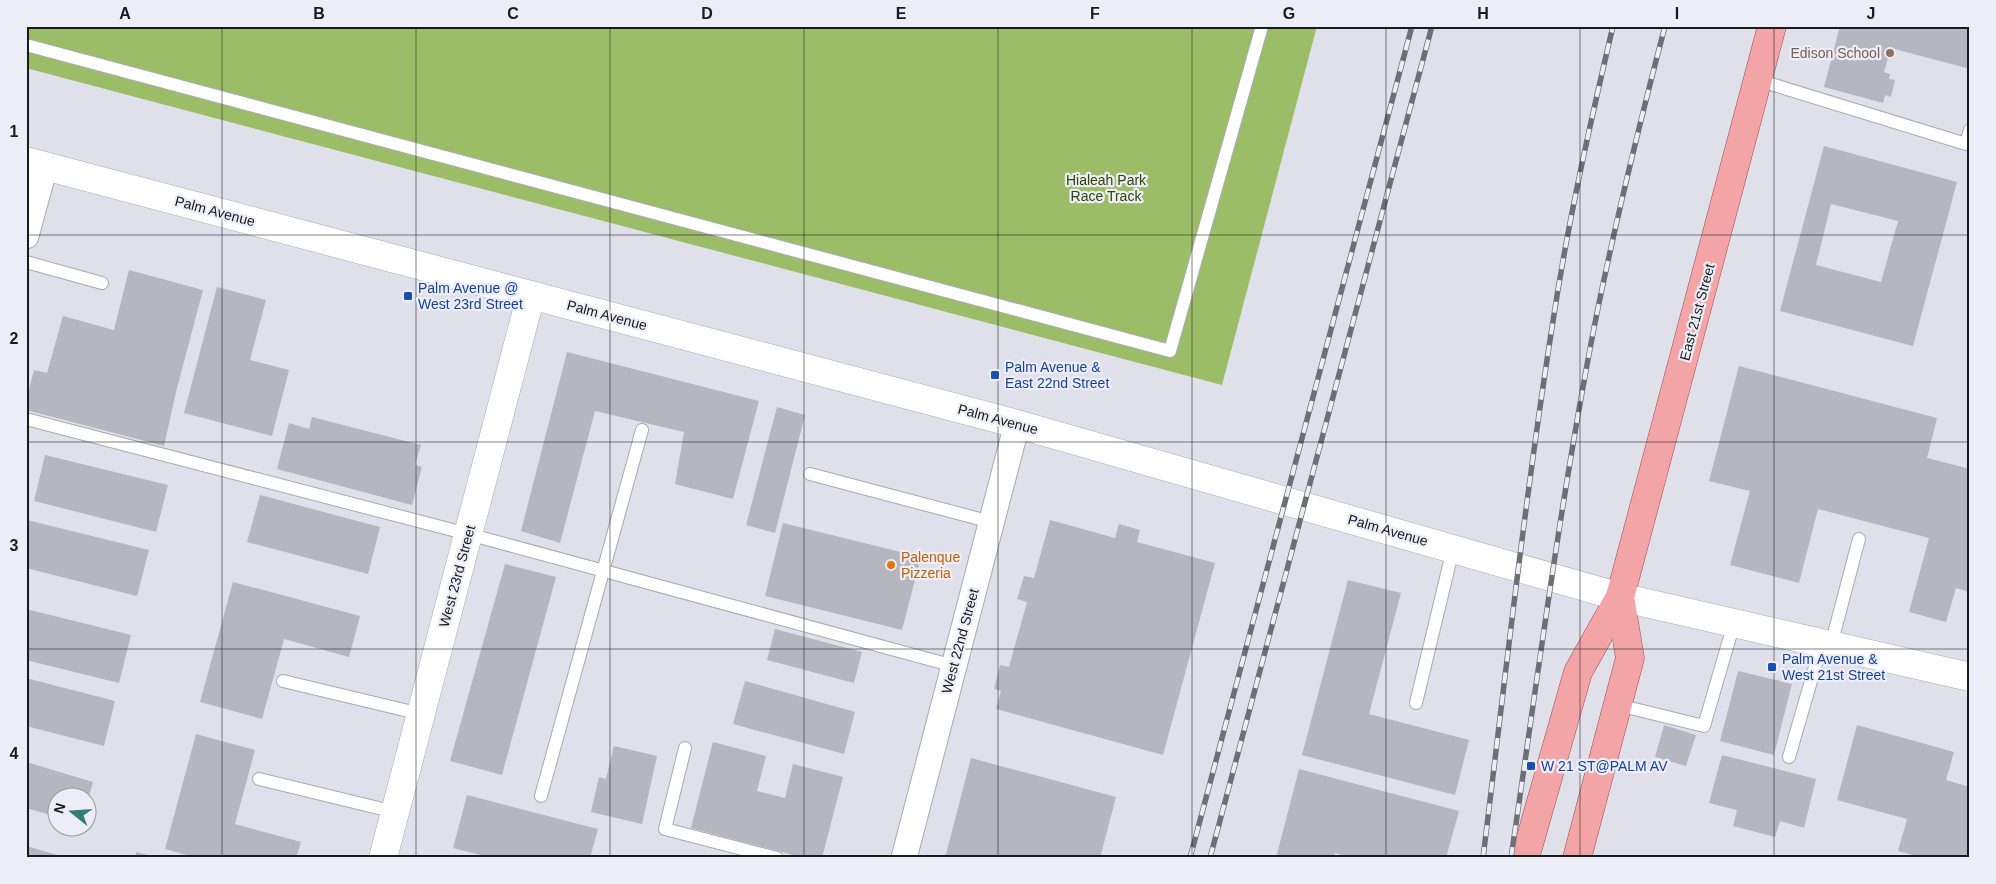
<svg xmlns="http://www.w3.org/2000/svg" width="1996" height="884" font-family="Arial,sans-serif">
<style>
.green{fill:#9cbd67}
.building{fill:#b5b6bf;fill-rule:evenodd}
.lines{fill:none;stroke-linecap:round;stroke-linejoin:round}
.service-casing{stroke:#a9aab3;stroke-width:14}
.minor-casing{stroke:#a9aab3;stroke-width:27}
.tertiary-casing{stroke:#a9aab3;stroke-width:29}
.secondary-casing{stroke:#a9aab3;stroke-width:29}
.primary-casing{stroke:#a04c51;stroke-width:29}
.service{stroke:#fff;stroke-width:12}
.minor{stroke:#fff;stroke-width:25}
.tertiary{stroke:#fff;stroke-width:28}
.secondary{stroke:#fff;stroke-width:28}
.primary{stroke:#f2a4a7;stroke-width:28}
.rail-casing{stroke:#6e6f75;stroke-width:5.5}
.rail{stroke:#ecedf7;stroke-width:4;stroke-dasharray:11;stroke-linecap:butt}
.grid{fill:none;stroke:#191a1d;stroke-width:1;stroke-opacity:0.55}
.education-dot{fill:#8d6e63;stroke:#ecedf7;stroke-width:2}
.transit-dot{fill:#1a4fb4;stroke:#ecedf7;stroke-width:2}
.food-dot{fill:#e8710a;stroke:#ecedf7;stroke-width:2}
.labels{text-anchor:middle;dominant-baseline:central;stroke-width:4.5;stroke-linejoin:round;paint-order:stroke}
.education-label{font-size:14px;fill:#785e54;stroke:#ecedf7;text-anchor:end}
.park-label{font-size:14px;fill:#2f4400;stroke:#ecedf7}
.street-label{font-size:14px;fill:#191a1d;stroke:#ecedf7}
.transit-label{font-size:14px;fill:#164399;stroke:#ecedf7;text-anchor:start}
.food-label{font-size:14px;fill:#c56008;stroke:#ecedf7;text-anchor:start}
.neatline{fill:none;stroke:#191a1d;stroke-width:2}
.grid-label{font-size:16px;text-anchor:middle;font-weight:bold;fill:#191a1d}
</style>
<rect width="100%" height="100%" fill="#dfe0e9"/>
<polygon class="green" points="26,26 1317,26 1222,385 26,68"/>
<g class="building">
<polygon points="1840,26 1970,26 1970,69 1891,48 1884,72 1890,74 1889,79 1895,80 1891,97 1885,95 1883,103 1824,87"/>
<path d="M1824 146 1957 182 1913 346 1780 311ZM1831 204 1898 221 1881 282 1816 265Z"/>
<polygon points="129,270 203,290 176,392 164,446 26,410 26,400 34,370 47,373 63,316 114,330"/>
<polygon points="217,287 266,300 250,360 289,370 272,436 184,413"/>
<polygon points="567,352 759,401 733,499 675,484 684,432 595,411 560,543 521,531"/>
<polygon points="1739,366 1937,418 1927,458 1970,469 1970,592 1956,588 1946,622 1909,612 1929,538 1818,509 1799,583 1730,565 1750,491 1709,481"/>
<polygon points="777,407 805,415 775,533 746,525"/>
<polygon points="312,417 421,445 415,465 422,467 412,505 277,469 289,423 309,429"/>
<polygon points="45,455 168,485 156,532 34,501"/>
<polygon points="260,495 380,527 368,574 247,542"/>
<polygon points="27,520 149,550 137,596 26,568"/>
<polygon points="1050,520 1115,538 1119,524 1140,530 1137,542 1215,563 1163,755 996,709 1001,691 994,689 1000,665 1009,667 1027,602 1017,599 1024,576 1034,578"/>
<polygon points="783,523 921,557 902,630 765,596"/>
<polygon points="505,564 556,577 502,775 450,761"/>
<polygon points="1348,580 1401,593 1369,714 1469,740 1455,795 1302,755"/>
<polygon points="233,582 360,616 349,657 284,639 262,719 200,702"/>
<polygon points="26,609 131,635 119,683 26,660"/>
<polygon points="775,629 862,652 854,683 767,660"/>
<polygon points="1738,671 1792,684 1774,755 1720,741"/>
<polygon points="26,678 115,701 104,746 26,726"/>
<polygon points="745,681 855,712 844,754 733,724"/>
<polygon points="1664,725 1696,735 1686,766 1655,757"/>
<polygon points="1857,725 1954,752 1946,780 1970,787 1970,858 1923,858 1898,851 1907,819 1837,800"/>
<polygon points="196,734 255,750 235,824 301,842 296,858 197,858 165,849"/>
<polygon points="713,742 766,756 757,791 785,798 793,764 843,777 822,858 804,858 691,828"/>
<polygon points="614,746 657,756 642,824 591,812 599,777 606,779"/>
<polygon points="1722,755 1816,779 1804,828 1780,821 1775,837 1733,826 1737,810 1709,803"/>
<polygon points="971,758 1116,797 1100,858 945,858"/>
<polygon points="26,762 93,782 88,800 88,796 58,796 58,817 26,808"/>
<polygon points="1299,769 1459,811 1446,858 1351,858 1335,853 1334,858 1276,858"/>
<polygon points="467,795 598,829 590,858 492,858 453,848"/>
<polygon points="26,846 64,857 64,858 26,858"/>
<polygon points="136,852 156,857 156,858 135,858"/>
</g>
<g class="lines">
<defs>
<g id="service">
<polyline points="26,45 1170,351 1262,26"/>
<polyline points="1758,80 1966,144 1970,130"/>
<polyline points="26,262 102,283"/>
<polyline points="26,419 468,534 954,666"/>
<polyline points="810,474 991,522"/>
<polyline points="1831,645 1859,539"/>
<polyline points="283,681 421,714"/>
<polyline points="1416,703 1453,549"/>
<polyline points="1618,705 1704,726 1734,623"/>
<polyline points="685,748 665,829 777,858"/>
<polyline points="1789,757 1822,643"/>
<polyline points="259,779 395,812"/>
<polyline points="541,796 642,430"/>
</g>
<g id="minor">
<polyline points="26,236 45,166"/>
<polyline points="904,858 1017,424"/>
</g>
<polyline id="tertiary" points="383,858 531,295"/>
<polyline id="secondary" points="26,161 1017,424 1620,597 1970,677"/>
<g id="primary">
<polyline points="1525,858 1578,672 1620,597 1772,26"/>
<polyline points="1577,858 1630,658 1620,597"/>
</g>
</defs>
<use href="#service" class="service-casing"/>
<use href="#minor" class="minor-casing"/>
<use href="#tertiary" class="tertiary-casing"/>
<use href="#secondary" class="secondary-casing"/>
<use href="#primary" class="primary-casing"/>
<use href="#service" class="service"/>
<use href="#minor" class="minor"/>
<use href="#tertiary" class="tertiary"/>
<use href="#secondary" class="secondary"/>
<use href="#primary" class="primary"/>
<defs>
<g id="rail">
<polyline points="1190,858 1412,26"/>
<polyline points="1210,858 1432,26"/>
<path d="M1483 858C1505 679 1525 499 1553 321 1568 222 1590 124 1613 26"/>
<path d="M1511 858C1537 681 1560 504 1594 328 1614 227 1639 126 1665 26"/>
</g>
</defs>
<use href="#rail" class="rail-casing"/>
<use href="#rail" class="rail"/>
</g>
<path class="grid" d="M222 26V858M416 26V858M610 26V858M804 26V858M998 26V858M1192 26V858M1386 26V858M1580 26V858M1774 26V858M26 235H1970M26 442H1970M26 649H1970"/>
<circle class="education-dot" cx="1890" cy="53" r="5"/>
<g class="transit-dot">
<rect x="403" y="291" width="10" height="10" rx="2.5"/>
<rect x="990" y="370" width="10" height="10" rx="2.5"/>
<rect x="1767" y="662" width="10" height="10" rx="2.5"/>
<rect x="1526" y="761" width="10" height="10" rx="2.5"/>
</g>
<circle class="food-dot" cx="891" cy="565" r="5"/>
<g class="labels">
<g class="education-label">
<text x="1880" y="53">Edison School</text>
</g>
<g class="park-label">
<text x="1106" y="180">Hialeah Park<tspan x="1106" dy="16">Race Track</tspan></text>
</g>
<g class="street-label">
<text transform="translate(215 211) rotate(15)">Palm Avenue</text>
<text transform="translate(1697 312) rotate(-75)">East 21st Street</text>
<text transform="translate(607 315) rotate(15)">Palm Avenue</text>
<text transform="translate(998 419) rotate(15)">Palm Avenue</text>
<text transform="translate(1388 530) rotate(16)">Palm Avenue</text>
<text transform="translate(457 576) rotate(-75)">West 23rd Street</text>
<text transform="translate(960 641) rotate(-75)">West 22nd Street</text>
</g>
<g class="transit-label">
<text x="418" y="288">Palm Avenue @<tspan x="418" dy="16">West 23rd Street</tspan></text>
<text x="1005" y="367">Palm Avenue &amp;<tspan x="1005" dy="16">East 22nd Street</tspan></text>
<text x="1782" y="659">Palm Avenue &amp;<tspan x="1782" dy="16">West 21st Street</tspan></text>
<text x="1541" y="766">W 21 ST@PALM AV</text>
</g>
<g class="food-label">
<text x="901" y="557">Palenque<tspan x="901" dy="16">Pizzeria</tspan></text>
</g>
</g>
<rect width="1996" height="884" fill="none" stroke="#ecedf7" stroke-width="55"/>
<g transform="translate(72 812) rotate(287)"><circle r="24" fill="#ecedf7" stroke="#9899a0"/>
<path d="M0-4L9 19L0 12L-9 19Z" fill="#327b78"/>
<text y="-8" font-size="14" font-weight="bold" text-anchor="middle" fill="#191a1d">N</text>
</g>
<rect x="28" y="28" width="1940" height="828" class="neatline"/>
<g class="grid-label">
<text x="125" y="19">A</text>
<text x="319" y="19">B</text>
<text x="513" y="19">C</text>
<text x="707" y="19">D</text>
<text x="901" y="19">E</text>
<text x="1095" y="19">F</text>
<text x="1289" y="19">G</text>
<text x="1483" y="19">H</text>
<text x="1677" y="19">I</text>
<text x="1871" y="19">J</text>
<text x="14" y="137">1</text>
<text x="14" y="344">2</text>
<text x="14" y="551">3</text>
<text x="14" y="759">4</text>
</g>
</svg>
